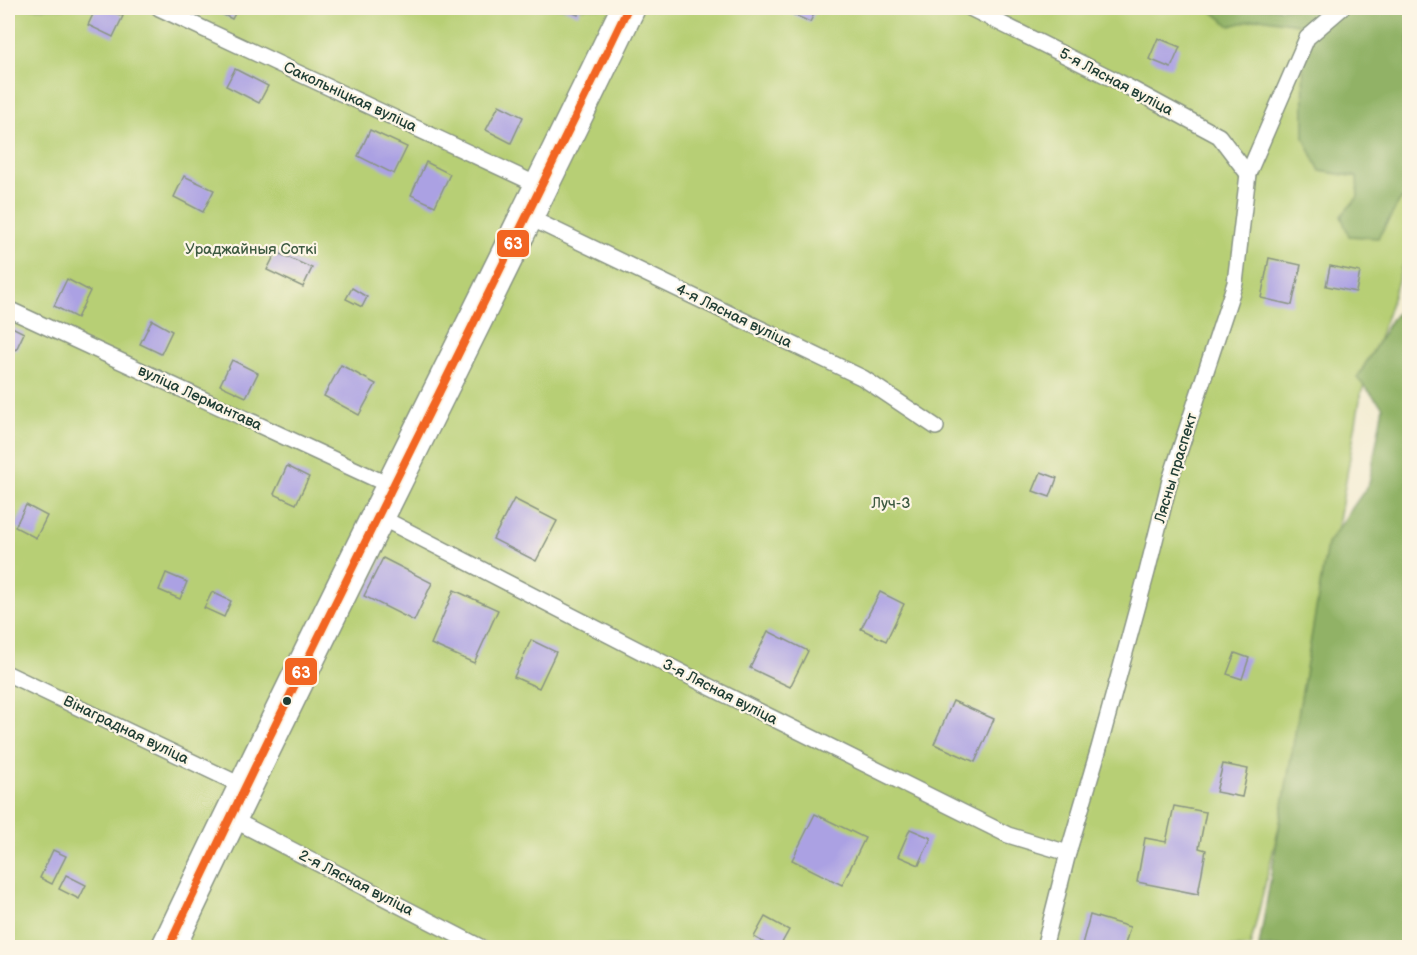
<svg xmlns="http://www.w3.org/2000/svg" width="1417" height="955" font-family="'Balsamiq Sans',sans-serif">
<style>
.green{fill:#b7cf74;stroke:#6b8654;stroke-width:1.5}
.forest{fill:#91b266;stroke:#58784d;stroke-width:1.5}
.building{fill:#aba1e3}
.lines{fill:none;stroke-linecap:round;stroke-linejoin:round}
.lane-casing{stroke:#899483;stroke-width:18}
.secondary-casing{stroke:#899483;stroke-width:36}
.lane{stroke:#fff;stroke-width:15}
.secondary{stroke:#fff;stroke-width:33}
.bus-1-casing{stroke:#fcf5e5;stroke-width:12}
.bus-1{stroke:#f26522;stroke-width:8}
.bus-dot{fill:#1f3d34;stroke:#fcf5e5;stroke-width:2}
.labels{text-anchor:middle;dominant-baseline:central;stroke-width:4.5;stroke-linejoin:round;paint-order:stroke}
.street-label{font-size:15px;fill:#1f3d34;stroke:#fcf5e5}
.park-label{font-size:15px;fill:#3d5a41;stroke:#fcf5e5}
.line-badge{stroke:#fcf5e5;stroke-width:2}
.badge-label{font-size:16px;text-anchor:middle;font-weight:bold;fill:#fff}
</style>
<rect width="100%" height="100%" fill="#fcf5e5"/>
<filter id="ink" filterUnits="userSpaceOnUse"><feTurbulence type="fractalNoise" baseFrequency=".0167" numOctaves="2"/><feDisplacementMap in="SourceGraphic" scale="12" xChannelSelector="R" yChannelSelector="G"/><feConvolveMatrix kernelMatrix="1 2 1 2 8 2 1 2 1" color-interpolation-filters="sRGB"/></filter>
<filter id="wash" filterUnits="userSpaceOnUse"><feTurbulence type="fractalNoise" baseFrequency=".008" numOctaves="4" result="noise"/><feDisplacementMap in="SourceGraphic" scale="24" xChannelSelector="R" yChannelSelector="G"/><feGaussianBlur stdDeviation="1.35" result="paint"/><feColorMatrix in="noise" values="0 0 0 0 0 0 0 0 0 0 0 0 0 0 0 0 0 1.4 0 .05"/><feComposite in="paint" operator="in"/></filter>
<g filter="url(#wash)">
<rect width="100%" height="100%" fill="#f3ecd2"/>
<polygon class="green" points="8,8 1409,8 1409,247 1361,394 1302,732 1250,947 8,947"/>
<g class="forest">
<polygon points="1208,8 1409,8 1409,201 1401,199 1378,238 1349,236 1341,216 1358,197 1357,177 1320,171 1304,138 1303,25 1260,18 1230,26"/>
<polygon points="1409,299 1409,947 1259,947 1327,544 1369,484 1383,407 1357,378 1391,320"/>
</g>
<g id="blocks">
<g class="building">
<polygon points="96,8 106,8 123,16 113,37 88,25"/>
<polygon points="209,8 238,8 232,19"/>
<polygon points="562,8 581,8 578,15"/>
<polygon points="779,8 817,8 810,22"/>
<polygon points="1158,38 1180,47 1171,68 1149,59"/>
<polygon points="235,69 268,86 259,103 226,86"/>
<polygon points="499,105 523,117 511,143 486,130"/>
<polygon points="370,130 407,147 394,174 358,156"/>
<polygon points="426,162 450,174 435,206 411,195"/>
<polygon points="184,176 214,190 203,212 174,197"/>
<polygon points="276,252 312,268 303,287 267,270"/>
<polygon points="1269,258 1301,265 1292,305 1261,298"/>
<polygon points="1330,266 1360,272 1356,292 1326,286"/>
<polygon points="67,279 90,291 77,318 54,306"/>
<polygon points="352,288 367,297 362,307 346,299"/>
<polygon points="152,320 172,331 161,354 140,344"/>
<polygon points="8,325 24,333 16,350 8,345"/>
<polygon points="232,360 258,373 246,397 220,385"/>
<polygon points="341,365 376,384 359,415 324,396"/>
<polygon points="287,466 309,477 296,504 274,494"/>
<polygon points="1041,472 1057,478 1050,497 1033,491"/>
<polygon points="514,499 557,521 536,561 493,539"/>
<polygon points="26,505 47,516 36,538 15,527"/>
<polygon points="383,558 432,583 414,621 364,596"/>
<polygon points="166,573 187,582 180,599 159,590"/>
<polygon points="454,590 498,610 474,663 431,644"/>
<polygon points="212,592 231,601 224,617 204,608"/>
<polygon points="880,592 904,604 886,641 861,629"/>
<polygon points="768,631 808,651 790,687 750,668"/>
<polygon points="531,640 556,652 539,688 514,677"/>
<polygon points="1235,653 1249,658 1242,679 1227,674"/>
<polygon points="953,701 994,719 975,762 934,744"/>
<polygon points="1223,764 1248,769 1242,797 1216,792"/>
<polygon points="1174,806 1206,812 1199,848 1206,850 1198,894 1137,882 1145,838 1166,842"/>
<polygon points="815,814 865,838 842,885 792,860"/>
<polygon points="910,829 931,838 919,865 898,856"/>
<polygon points="53,850 66,856 52,884 40,878"/>
<polygon points="66,875 86,885 79,899 59,889"/>
<polygon points="1090,915 1130,927 1124,948 1081,948"/>
<polygon points="765,917 789,930 779,948 773,948 754,937"/>
</g>
</g>
</g>
<g filter="url(#ink)">
<use href="#blocks" fill-opacity="0" stroke="#899483" stroke-width="1.5"/>
<g class="lines">
<defs>
<g id="lane">
<polyline points="159,8 542,187"/>
<polyline points="970,8 1117,81 1219,136 1248,174"/>
<polyline points="526,216 863,378 936,427"/>
<polyline points="8,309 393,487"/>
<polyline points="378,516 712,688 1008,835 1068,853"/>
<polyline points="8,674 245,787"/>
<polyline points="230,818 482,948"/>
<polyline points="1044,948 1068,853 1099,748 1147,572 1170,480 1235,283 1248,174 1307,38 1342,8"/>
</g>
<path id="secondary" d="M168 948C317 632 477 322 628 8"/>
</defs>
<use href="#lane" class="lane-casing"/>
<use href="#secondary" class="secondary-casing"/>
<use href="#lane" class="lane"/>
<use href="#secondary" class="secondary"/>
<defs>
<path id="bus-1" d="M168 948C317 632 477 322 628 8"/>
</defs>
<use href="#bus-1" class="bus-1-casing"/>
<use href="#bus-1" class="bus-1"/>
</g>
</g>
<circle class="bus-dot" cx="287" cy="701" r="5"/>
<g class="labels">
<g class="street-label">
<text transform="translate(1116 82) rotate(28)">5-я Лясная вуліца</text>
<text transform="translate(350 97) rotate(25)">Сакольніцкая вуліца</text>
<text transform="translate(734 316) rotate(26)">4-я Лясная вуліца</text>
<text transform="translate(200 398) rotate(25)">вуліца Лермантава</text>
<text transform="translate(1176 468) rotate(-73)">Лясны праспект</text>
<text transform="translate(720 692) rotate(27)">3-я Лясная вуліца</text>
<text transform="translate(126 730) rotate(26)">Вінаградная вуліца</text>
<text transform="translate(356 883) rotate(27)">2-я Лясная вуліца</text>
</g>
<g class="park-label">
<text x="251" y="249">Ураджайныя Соткі</text>
<text x="891" y="503">Луч-3</text>
</g>
</g>
<g class="line-badge">
<rect x="496" y="229" width="34" height="29" rx="6" fill="#f26522"/>
<rect x="284" y="657" width="34" height="29" rx="6" fill="#f26522"/>
</g>
<g class="badge-label">
<text x="513" y="249">63</text>
<text x="301" y="678">63</text>
</g>
<rect width="1417" height="955" fill="none" stroke="#fcf5e5" stroke-width="30"/>
</svg>
